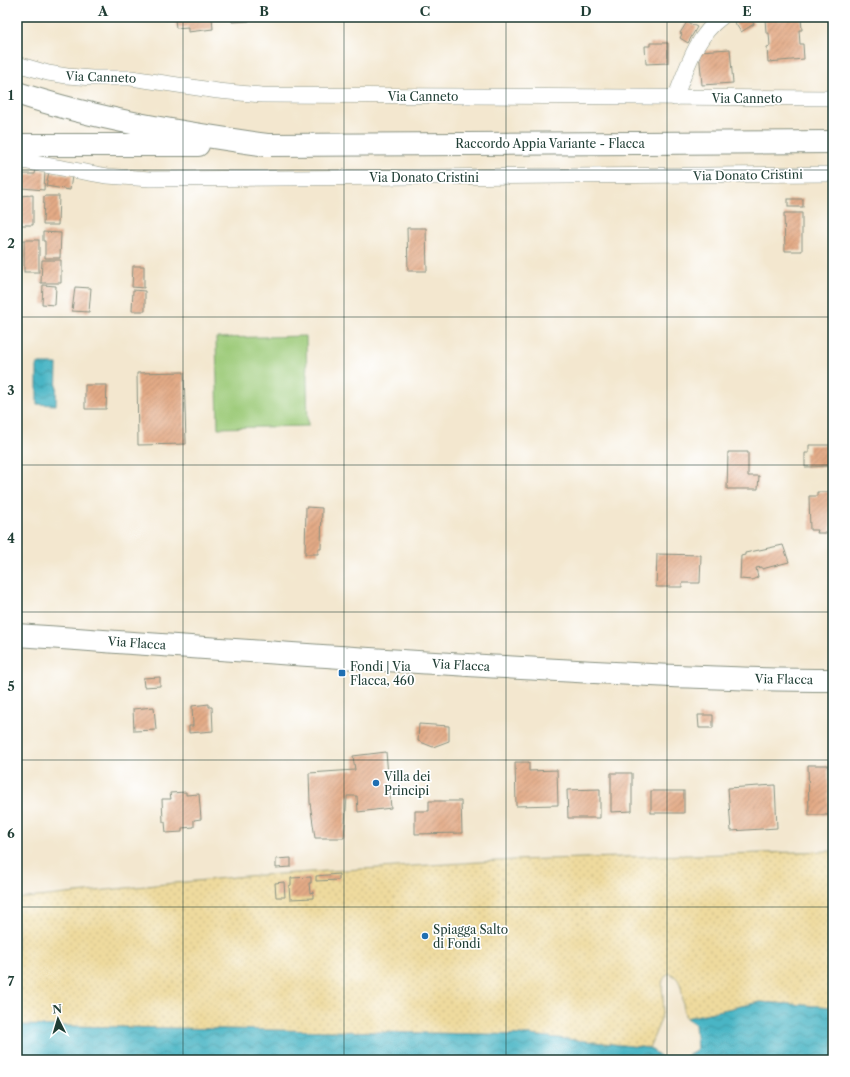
<svg xmlns="http://www.w3.org/2000/svg" width="850" height="1077" font-family="'Libre Caslon Text',serif">
<style>
.sand{fill:url(#sand-dots);stroke:#868c69}
.pitch{fill:#9dcb79;stroke:#5e8456}
.water{fill:url(#water-waves);stroke:#34797c}
.building{fill:url(#building-hatch)}
.lines{fill:none;stroke-linecap:round;stroke-linejoin:round}
.street-casing{stroke:#899282;stroke-width:16}
.secondary-casing{stroke:#899282;stroke-width:24}
.primary-casing{stroke:#899282;stroke-width:24}
.highway-casing{stroke:#899282;stroke-width:24}
.street{stroke:#fff;stroke-width:15}
.secondary{stroke:#fff;stroke-width:22}
.primary{stroke:#fff;stroke-width:22}
.highway{stroke:#fff;stroke-width:22}
.grid{fill:none;stroke:#1f3d34;stroke-width:1;stroke-opacity:0.55}
.poi-dot{fill:#1f6fb2;stroke:#fff;stroke-width:1.5}
.labels{text-anchor:middle;dominant-baseline:central;stroke-width:3.5;stroke-linejoin:round;paint-order:stroke}
.street-label{font-size:12px;fill:#1f3d34;stroke:#fff}
.poi-label{font-size:12px;fill:#1f3d34;stroke:#fff;text-anchor:start}
.neatline{fill:none;stroke:#1f3d34;stroke-width:1.5}
.grid-label{font-size:13px;text-anchor:middle;font-weight:bold;fill:#1f3d34}
</style>
<defs>
<pattern id="sand-dots" width="8" height="8" patternUnits="userSpaceOnUse"><rect width="8" height="8" fill="#eeda9e"/><path d="M2 2h.1M6 6h.1" fill="none" stroke="#ccbc89" stroke-width="1.8" stroke-linecap="round"/></pattern>
<pattern id="water-waves" width="16" height="10" patternUnits="userSpaceOnUse"><rect width="16" height="10" fill="#49b5c5"/><path d="M0 5q4-4 8 0t8 0" fill="none" stroke="#3c94a1"/></pattern>
<pattern id="building-hatch" width="6" height="6" patternUnits="userSpaceOnUse"><rect width="6" height="6" fill="#e3aa86"/><path d="M-1 1l2-2M0 6l6-6M5 7l2-2" fill="none" stroke="#b78c6e"/></pattern>
</defs>
<rect width="100%" height="100%" fill="#fff"/>
<filter id="ink" filterUnits="userSpaceOnUse"><feTurbulence type="fractalNoise" baseFrequency=".025" numOctaves="2"/><feDisplacementMap in="SourceGraphic" scale="8" xChannelSelector="R" yChannelSelector="G"/><feConvolveMatrix kernelMatrix="1 2 1 2 8 2 1 2 1" color-interpolation-filters="sRGB"/></filter>
<filter id="wash" filterUnits="userSpaceOnUse"><feTurbulence type="fractalNoise" baseFrequency=".012" numOctaves="4" result="noise"/><feDisplacementMap in="SourceGraphic" scale="16" xChannelSelector="R" yChannelSelector="G"/><feGaussianBlur stdDeviation="0.9" result="paint"/><feColorMatrix in="noise" values="0 0 0 0 0 0 0 0 0 0 0 0 0 0 0 0 0 1.4 0 .05"/><feComposite in="paint" operator="in"/></filter>
<g filter="url(#wash)">
<rect width="100%" height="100%" fill="#f3e7cf"/>
<path class="sand" d="M833 851V1007L760 1002 686 1018C680 1004 687 979 669 973 657 981 665 994 663 1007 662 1021 654 1035 649 1048L530 1035 17 1025V899L245 876 514 860Z"/>
<polygon class="pitch" points="306,336 308,426 218,428 216,338"/>
<g class="water">
<polygon points="37,364 57,364 56,405 37,404"/>
<polygon points="760,1002 833,1007 833,1060 681,1060 697,1049 695,1024 686,1018"/>
<polygon points="17,1025 530,1035 649,1048 666,1060 17,1060"/>
</g>
<g id="blocks">
<g class="building">
<polygon points="164,17 212,17 213,29 188,32 188,27 176,28 175,19 165,20"/>
<polygon points="232,17 249,17 249,21 232,22"/>
<polygon points="738,17 749,17 754,24 741,32 733,20"/>
<polygon points="778,17 778,20 789,19 788,17 801,17 802,30 799,30 800,44 803,44 804,59 768,62 767,47 770,46 769,33 766,33 765,18"/>
<polygon points="687,22 697,27 688,43 680,38 682,34 680,33"/>
<polygon points="650,43 668,43 668,63 646,64 645,46 650,46"/>
<polygon points="730,49 733,83 702,85 699,51"/>
<polygon points="36,170 45,171 44,190 22,188 23,174 35,174"/>
<polygon points="49,172 72,176 70,190 46,186"/>
<polygon points="33,195 33,225 19,225 19,196"/>
<polygon points="44,196 59,196 58,225 43,225"/>
<rect x="788" y="199" width="15" height="8"/>
<polygon points="784,213 802,213 802,251 785,251"/>
<polygon points="407,228 426,228 427,271 408,271"/>
<polygon points="43,232 61,233 60,258 45,258 45,241 43,241"/>
<rect x="24" y="240" width="15" height="32"/>
<polygon points="42,260 61,260 61,283 41,283"/>
<polygon points="133,266 144,266 144,288 132,287"/>
<polygon points="43,285 56,286 55,305 42,304"/>
<polygon points="75,287 91,288 89,312 72,311"/>
<polygon points="133,290 145,291 145,311 132,311"/>
<polygon points="184,372 186,444 138,445 137,373"/>
<polygon points="85,385 107,385 106,409 85,409"/>
<polygon points="809,445 833,445 833,466 805,467 805,453 809,453"/>
<polygon points="728,452 748,452 748,476 759,476 758,489 727,489"/>
<polygon points="817,492 830,492 831,533 817,533 818,530 810,530 809,496 817,496"/>
<polygon points="306,507 322,508 321,549 318,549 318,554 305,554"/>
<polygon points="783,545 789,562 762,569 762,567 756,568 758,577 752,580 740,579 741,556 745,555 745,553"/>
<polygon points="657,554 701,555 700,583 682,583 682,587 656,587"/>
<polygon points="160,677 160,686 144,687 143,678"/>
<polygon points="209,704 209,707 212,707 213,731 189,733 189,726 193,726 192,706"/>
<polygon points="154,707 156,730 134,731 133,709"/>
<polygon points="698,715 713,715 713,728 699,728"/>
<polygon points="419,724 449,726 449,741 433,747 418,741"/>
<polygon points="386,752 391,808 358,812 357,796 347,796 344,838 315,838 310,803 309,773 355,770 353,756"/>
<polygon points="515,762 529,762 529,771 557,770 558,805 516,806"/>
<polygon points="808,765 828,765 829,815 809,815"/>
<polygon points="611,773 632,773 632,811 611,812"/>
<polygon points="775,785 777,828 731,831 728,788"/>
<polygon points="600,789 600,818 568,818 567,790"/>
<rect x="651" y="791" width="33" height="22"/>
<polygon points="186,792 186,795 199,794 201,819 194,820 194,827 182,828 182,832 166,833 165,822 163,822 162,799 171,799 170,793"/>
<polygon points="429,801 461,801 462,833 415,834 415,811 429,811"/>
<polygon points="291,858 291,867 276,868 276,859"/>
<polygon points="339,874 339,880 316,881 316,876"/>
<polygon points="311,877 311,883 309,883 310,893 313,892 313,898 290,899 289,886 291,885 291,878"/>
<polygon points="284,882 285,897 276,897 275,883"/>
</g>
</g>
</g>
<g filter="url(#ink)">
<use href="#blocks" fill-opacity="0" stroke="#899282" stroke-width="1"/>
<g class="lines">
<defs>
<g id="street">
<polyline points="17,64 48,73 67,76 92,78 131,78 218,91 262,95 833,98"/>
<path d="M675 98C687 68 695 37 722 17"/>
<polyline points="17,160 107,176 150,179 833,174"/>
</g>
<path id="secondary" d="M17 635C179 646 342 658 505 667 614 673 724 680 833 680"/>
<polyline id="primary" points="267,145 833,142"/>
<g id="highway">
<path d="M17 93C98 120 183 133 267 145"/>
<polyline points="17,145 198,145"/>
</g>
</defs>
<use href="#street" class="street-casing"/>
<use href="#secondary" class="secondary-casing"/>
<use href="#primary" class="primary-casing"/>
<use href="#highway" class="highway-casing"/>
<use href="#street" class="street"/>
<use href="#secondary" class="secondary"/>
<use href="#primary" class="primary"/>
<use href="#highway" class="highway"/>
</g>
</g>
<path class="grid" d="M183 17V1060M344 17V1060M506 17V1060M667 17V1060M17 170H833M17 317H833M17 465H833M17 612H833M17 760H833M17 907H833"/>
<g class="poi-dot">
<rect x="338" y="669" width="8" height="8" rx="2"/>
<circle cx="376" cy="783" r="4"/>
<circle cx="425" cy="936" r="4"/>
</g>
<g class="labels">
<g class="street-label">
<text transform="translate(101 77) rotate(2)">Via Canneto</text>
<text x="423" y="96">Via Canneto</text>
<text x="747" y="98">Via Canneto</text>
<text x="550" y="143">Raccordo Appia Variante - Flacca</text>
<text transform="translate(748 175) rotate(-1)">Via Donato Cristini</text>
<text x="424" y="177">Via Donato Cristini</text>
<text transform="translate(137 643) rotate(4)">Via Flacca</text>
<text transform="translate(461 665) rotate(3)">Via Flacca</text>
<text transform="translate(784 679) rotate(1)">Via Flacca</text>
</g>
<g class="poi-label">
<text x="350" y="666">Fondi | Via<tspan x="350" dy="14">Flacca, 460</tspan></text>
<text x="384" y="776">Villa dei<tspan x="384" dy="14">Principi</tspan></text>
<text x="433" y="929">Spiagga Salto<tspan x="433" dy="14">di Fondi</tspan></text>
</g>
</g>
<rect width="850" height="1077" fill="none" stroke="#fff" stroke-width="44"/>
<g transform="translate(58 1019) rotate(355)" stroke="#ffffff" stroke-width="3" paint-order="stroke">
<path d="M0-3L7 15L0 10L-7 15Z" fill="#1f3d34"/>
<text y="-6" font-size="11" font-weight="bold" text-anchor="middle" fill="#1f3d34">N</text>
</g>
<rect x="22" y="22" width="806" height="1033" class="neatline"/>
<g class="grid-label">
<text x="103" y="16">A</text>
<text x="264" y="16">B</text>
<text x="425" y="16">C</text>
<text x="586" y="16">D</text>
<text x="747" y="16">E</text>
<text x="11" y="100">1</text>
<text x="11" y="248">2</text>
<text x="11" y="395">3</text>
<text x="11" y="543">4</text>
<text x="11" y="691">5</text>
<text x="11" y="838">6</text>
<text x="11" y="986">7</text>
</g>
</svg>
